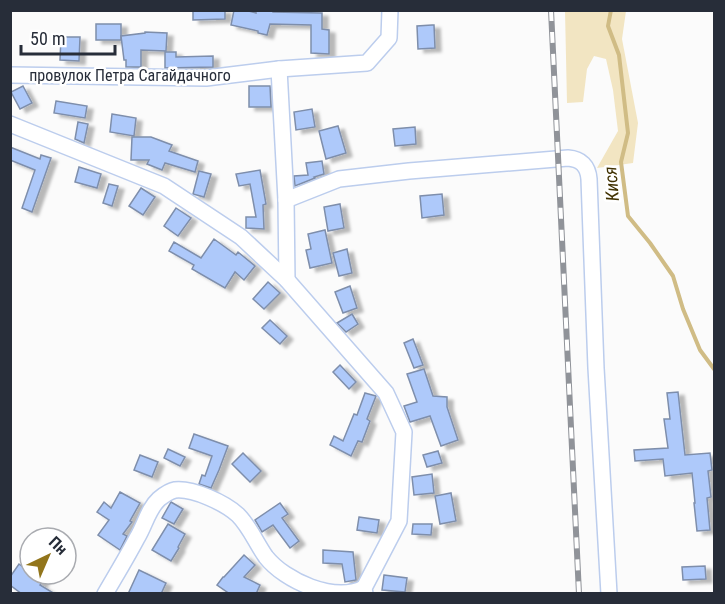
<svg xmlns="http://www.w3.org/2000/svg" width="725" height="604" font-family="'Roboto Condensed',sans-serif">
<style>
.green{fill:#f2e5c2}
.lines{fill:none;stroke-linecap:round;stroke-linejoin:round}
.stream{stroke:#d0bc85;stroke-width:4}
.building{fill:#aec9fa;stroke:#7e8eab;stroke-width:1.5;filter:url(#shadow)}
.minor-casing{stroke:#bccded;stroke-width:18}
.minor{stroke:#fff;stroke-width:15}
.rail-casing{stroke:#909399;stroke-width:6}
.rail{stroke:#fff;stroke-width:4;stroke-dasharray:11;stroke-linecap:butt}
.labels{text-anchor:middle;dominant-baseline:central;stroke-width:5;stroke-linejoin:round;paint-order:stroke}
.street-label{font-size:16px;fill:#272d39;stroke:#fff}
.water-label{font-size:18px;font-style:italic;fill:#413203;stroke:#fff}
</style>
<defs>
<filter id="shadow"><feDropShadow dx="6" dy="3.5" stdDeviation="1.5" flood-color="#0004"/></filter>
</defs>
<rect width="100%" height="100%" fill="#fbfbfb"/>
<polygon class="green" points="565,11 626,11 622,39 638,123 633,163 597,168 618,131 613,90 606,59 594,56 587,69 583,102 567,103"/>
<g class="lines">
<polyline class="stream" points="611,10 608,26 619,55 628,133 621,162 628,216 650,243 673,276 683,309 700,350 714,369"/>
</g>
<g class="building">
<polygon points="193,10 225,10 225,19 193,20"/>
<polygon points="234,10 245,10 256,13 256,10 273,10 273,12 322,13 322,29 329,30 329,54 311,53 311,25 270,24 267,35 258,33 258,31 231,25"/>
<rect x="96" y="24" width="25" height="16"/>
<polygon points="432,25 434,25 435,48 418,49 417,26"/>
<polygon points="145,32 167,33 166,51 141,50 141,67 126,67 126,60 124,60 121,36 145,33"/>
<polygon points="61,37 80,37 79,61 60,60"/>
<polygon points="165,52 176,52 176,57 213,56 213,67 165,68"/>
<polygon points="23,86 32,103 20,109 11,92"/>
<polygon points="249,86 270,86 271,107 249,107"/>
<polygon points="56,101 87,106 85,118 54,113"/>
<polygon points="312,109 315,127 296,130 294,112"/>
<polygon points="112,114 136,118 134,136 110,132"/>
<polygon points="78,122 88,124 84,143 75,139"/>
<polygon points="338,126 346,153 326,159 319,131"/>
<polygon points="415,127 416,144 395,146 393,129"/>
<polygon points="132,137 151,137 172,145 169,151 198,161 195,172 165,163 162,170 147,164 149,160 131,160"/>
<polygon points="10,147 40,159 41,155 51,158 32,212 22,208 35,170 10,160"/>
<polygon points="322,161 324,174 314,177 315,178 295,186 294,176 308,175 306,163"/>
<polygon points="79,167 101,174 97,188 75,182"/>
<polygon points="260,170 266,204 263,205 264,229 246,228 246,217 256,217 250,184 239,186 236,174"/>
<polygon points="199,171 211,174 204,197 193,194"/>
<polygon points="109,184 118,186 112,206 103,203"/>
<polygon points="141,188 155,197 143,215 129,206"/>
<polygon points="442,194 444,215 422,218 420,196"/>
<polygon points="340,204 344,228 328,231 324,207"/>
<polygon points="176,208 191,218 178,236 164,226"/>
<polygon points="325,230 332,263 310,268 306,250 311,249 308,234"/>
<polygon points="214,239 236,255 238,252 255,266 244,280 235,272 225,288 192,269 194,265 169,251 174,242 201,258"/>
<polygon points="347,249 352,273 339,276 333,253"/>
<polygon points="268,282 280,293 264,309 253,299"/>
<polygon points="350,286 357,308 343,313 335,292"/>
<polygon points="352,314 358,324 346,332 337,323"/>
<polygon points="270,320 287,336 280,344 262,328"/>
<polygon points="413,339 423,365 414,368 404,343"/>
<polygon points="340,365 356,382 349,389 333,372"/>
<polygon points="424,369 433,396 447,397 447,407 458,440 441,446 430,416 410,422 404,406 417,402 407,374"/>
<polygon points="678,392 685,455 710,453 712,470 708,471 711,497 707,498 710,530 697,531 694,503 695,503 692,473 665,476 663,459 635,461 634,450 668,448 664,419 670,419 667,393"/>
<polygon points="365,393 376,396 367,419 370,421 362,442 358,441 351,456 330,445 334,436 343,441 354,414 357,415"/>
<polygon points="194,434 228,446 219,470 211,488 199,484 202,475 205,476 212,456 189,448"/>
<polygon points="168,449 185,457 180,466 164,458"/>
<polygon points="438,451 442,463 427,467 423,455"/>
<polygon points="243,453 261,471 250,482 232,464"/>
<polygon points="140,455 158,462 152,477 134,470"/>
<polygon points="432,474 434,493 414,495 412,477"/>
<polygon points="120,492 140,503 130,521 132,522 123,534 127,536 120,550 98,535 109,520 97,512 104,502 111,508"/>
<polygon points="451,493 456,521 440,524 435,496"/>
<polygon points="171,502 183,509 174,524 162,518"/>
<polygon points="280,503 288,514 282,518 299,541 290,548 273,525 262,532 255,520"/>
<polygon points="359,517 379,520 377,533 357,530"/>
<polygon points="168,524 185,534 178,547 179,548 171,561 152,550"/>
<polygon points="413,524 432,524 431,535 412,534"/>
<polygon points="323,550 353,552 356,580 345,582 342,564 323,563"/>
<polygon points="244,555 255,565 244,577 260,585 256,594 230,594 217,585 223,577 224,577"/>
<polygon points="19,564 30,572 30,574 47,574 40,585 55,594 22,594 10,585 10,577"/>
<polygon points="705,566 706,579 683,580 682,567"/>
<polygon points="139,570 166,583 161,594 128,594"/>
<polygon points="384,575 407,578 405,592 382,590"/>
</g>
<g class="lines">
<defs>
<g id="minor">
<polyline points="279,69 286,200 287,280"/>
<polyline points="10,75 206,78 279,69 367,63 389,38 390,10"/>
<polyline points="10,124 164,186 241,237 287,280 386,393 404,432 399,521 364,588 365,594"/>
<path d="M286 200 339 179 409 171 568 158C581 159 588 166 589 179L596 368 609 594"/>
<path d="M105 594C116 575 127 557 137 538 145 525 148 509 159 499 164 495 169 491 175 490 193 488 225 503 238 515 250 527 256 543 266 557 285 581 334 603 364 588"/>
</g>
</defs>
<use href="#minor" class="minor-casing"/>
<use href="#minor" class="minor"/>
<defs>
<polyline id="rail" points="551,10 579,594"/>
</defs>
<use href="#rail" class="rail-casing"/>
<use href="#rail" class="rail"/>
</g>
<g class="labels">
<g class="street-label">
<text x="130" y="75">провулок Петра Сагайдачного</text>
</g>
<g class="water-label">
<text transform="translate(611 184) rotate(-95)">Кися</text>
</g>
</g>
<rect width="725" height="604" fill="none" stroke="#272d39" stroke-width="24"/>
<g transform="translate(48 556) rotate(44)"><circle r="28" fill="#ffffff" stroke="#a9abb0" stroke-width="1.5"/>
<path d="M0-4.5L10 22L0 15L-10 22Z" fill="#92751b"/>
<text y="-9" font-size="16" font-weight="bold" text-anchor="middle" fill="#272d39">Пн</text>
</g>
<path d="M21 45v9h94v-9" fill="none" stroke="#272d39" stroke-width="3"/>
<text x="30" y="45" font-size="18" fill="#272d39" stroke="#ffffff" stroke-width="4.5" paint-order="stroke">50 m</text>
</svg>
